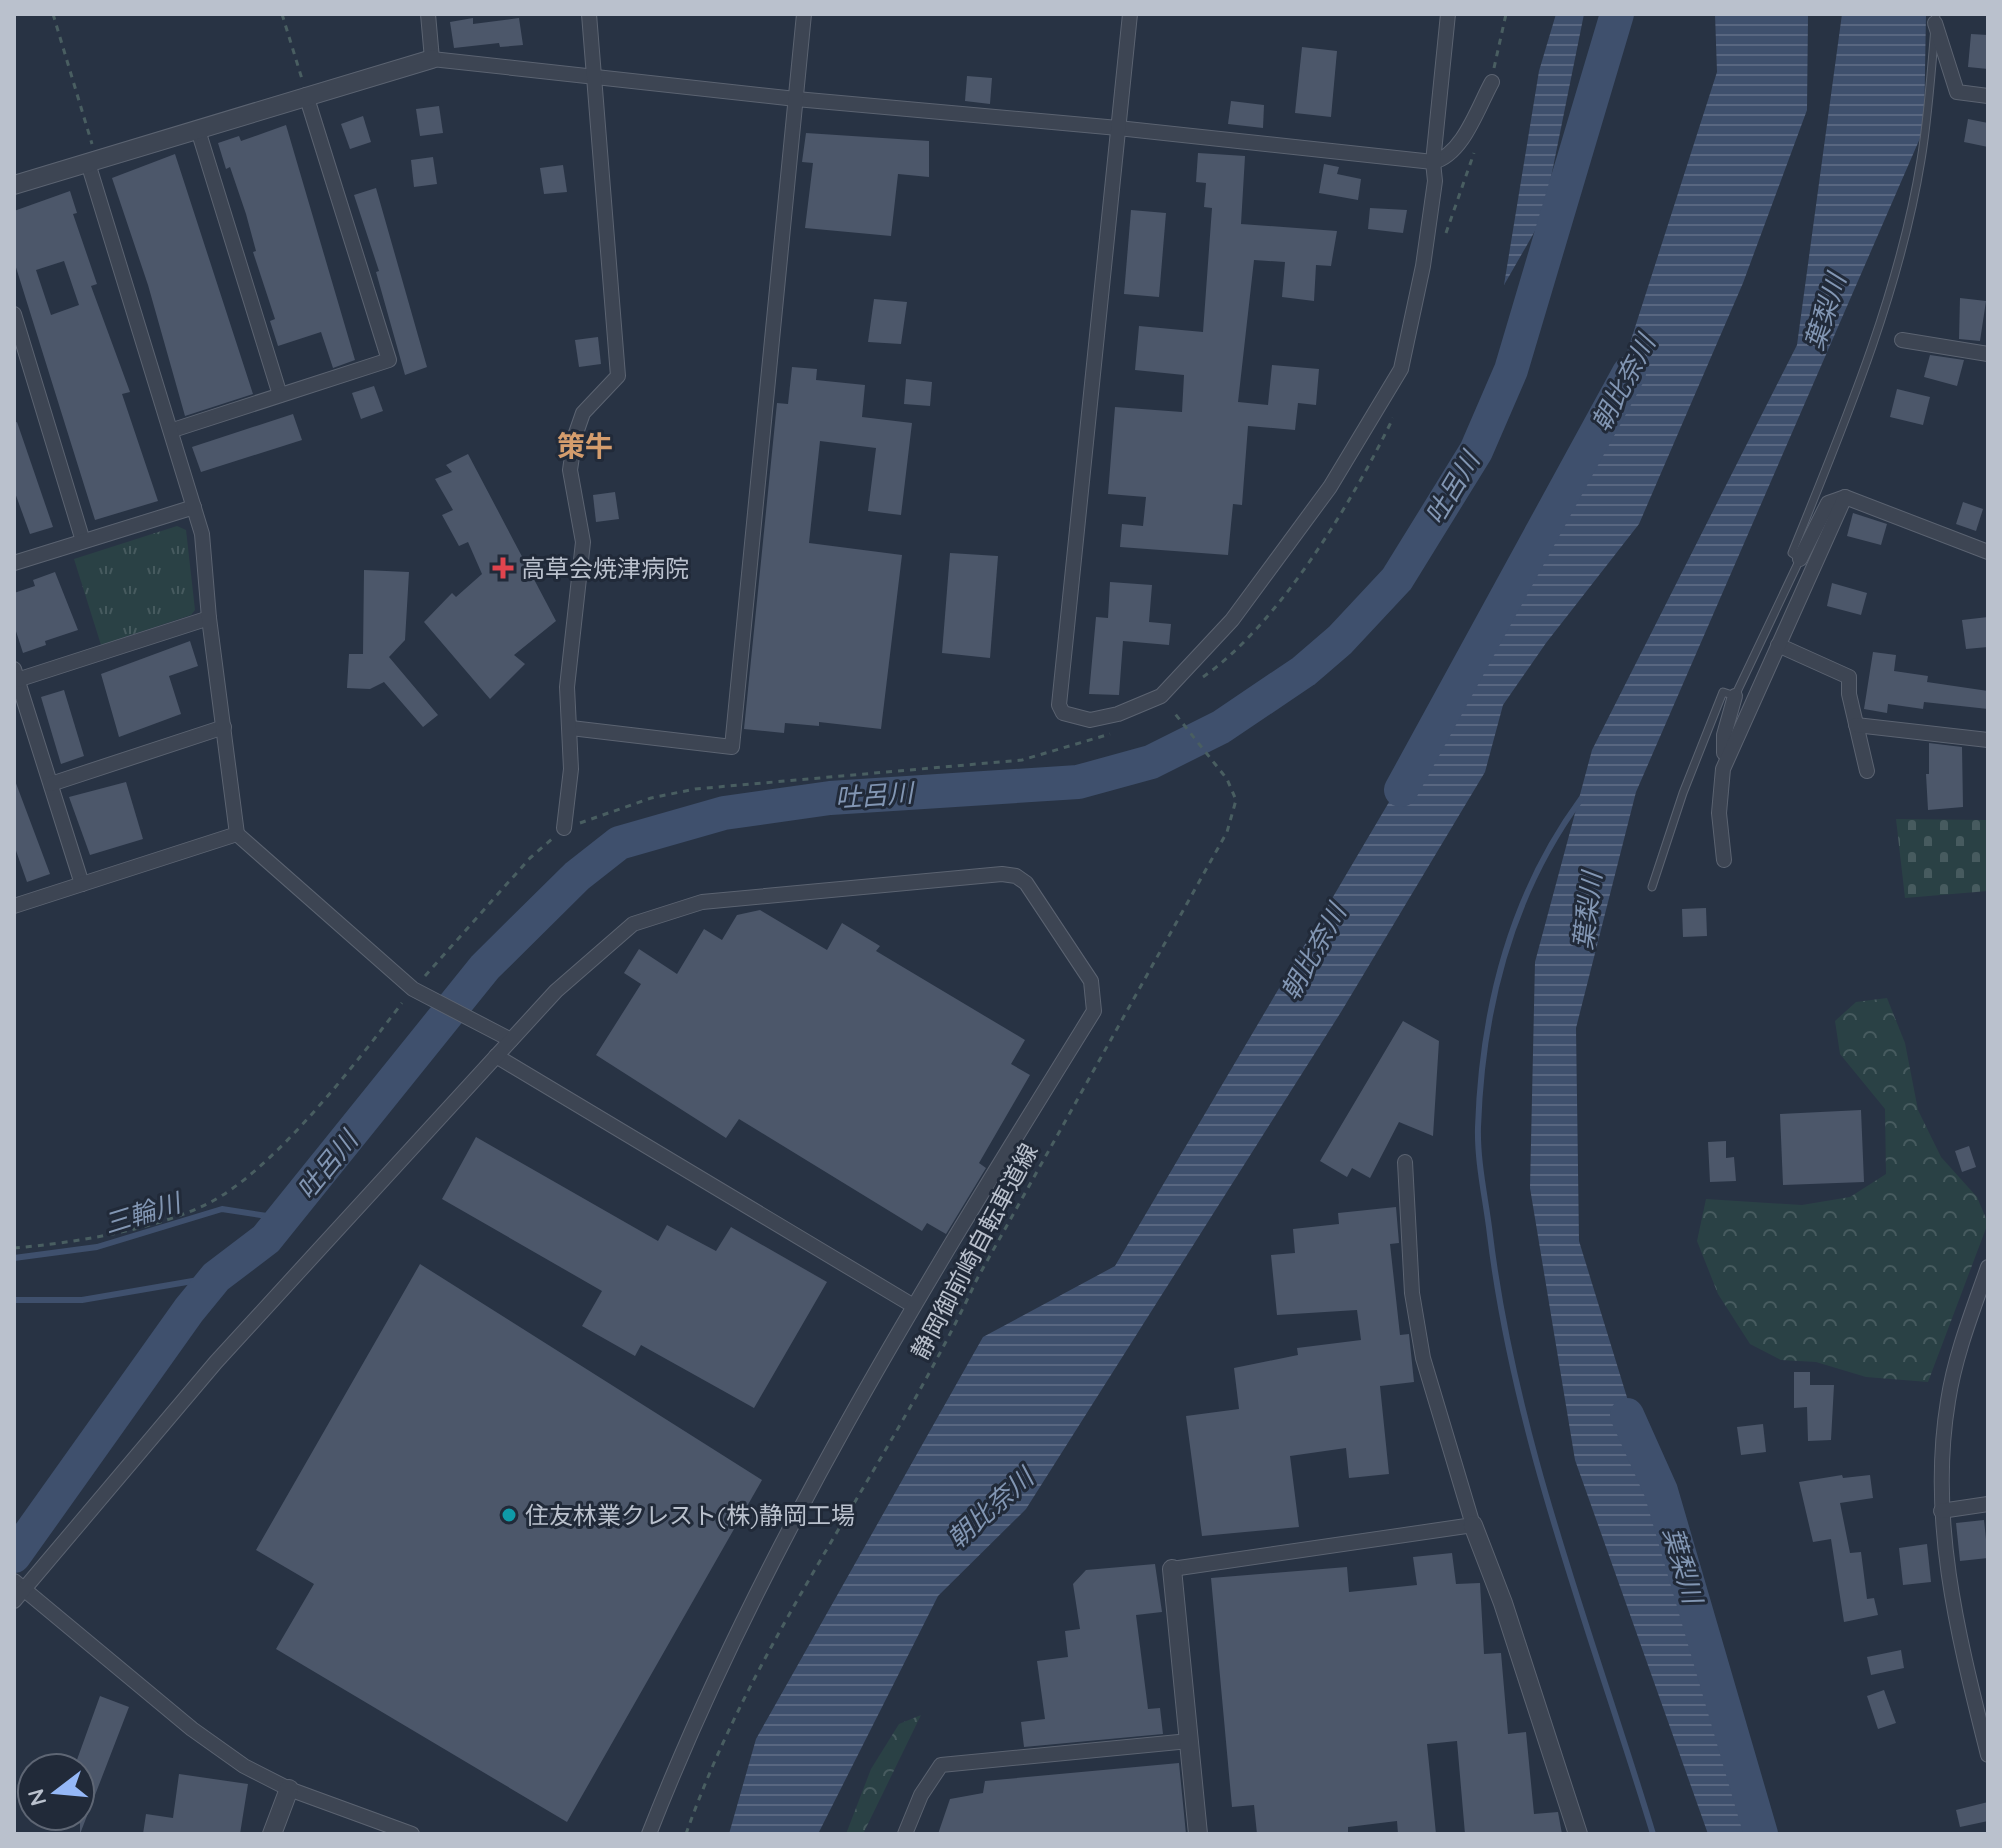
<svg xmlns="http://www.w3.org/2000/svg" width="2002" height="1848" font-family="Quicksand,'Noto Sans JP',sans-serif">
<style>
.forest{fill:url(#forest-crowns)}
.cemetery{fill:url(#cemetery-stones)}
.park{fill:url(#park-tufts)}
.water{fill:url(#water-rules)}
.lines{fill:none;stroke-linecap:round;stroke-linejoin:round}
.stream{stroke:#3f506d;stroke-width:6}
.river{stroke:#3f506d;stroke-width:34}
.building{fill:#4c576a;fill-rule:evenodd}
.service-casing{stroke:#5b6371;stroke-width:9}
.minor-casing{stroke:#5b6371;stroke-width:16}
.tertiary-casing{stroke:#5b6371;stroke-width:20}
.path{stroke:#495e61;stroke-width:3;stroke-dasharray:6 6;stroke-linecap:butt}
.service{stroke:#3d4553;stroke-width:7}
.minor{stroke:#3d4553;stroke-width:14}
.tertiary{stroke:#3d4553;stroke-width:18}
.health-dot{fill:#e0444e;stroke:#212a39;stroke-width:3}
.culture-dot{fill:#0f9aa8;stroke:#212a39;stroke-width:3}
.labels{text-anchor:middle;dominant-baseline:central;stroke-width:6;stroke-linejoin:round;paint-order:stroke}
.poi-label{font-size:24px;fill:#bac1cd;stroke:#212a39;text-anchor:start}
.street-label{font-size:24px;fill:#bac1cd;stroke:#212a39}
.water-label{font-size:26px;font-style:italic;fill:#8296b3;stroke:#212a39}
.quarter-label{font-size:28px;font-weight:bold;fill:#d59d6d;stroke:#212a39}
</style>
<defs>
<pattern id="forest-crowns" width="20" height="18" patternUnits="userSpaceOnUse" patternTransform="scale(2)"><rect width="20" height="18" fill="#2a4145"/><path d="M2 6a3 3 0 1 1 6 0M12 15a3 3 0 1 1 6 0" fill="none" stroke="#475b5f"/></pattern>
<pattern id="cemetery-stones" width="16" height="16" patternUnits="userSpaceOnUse" patternTransform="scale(2)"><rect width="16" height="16" fill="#2a4145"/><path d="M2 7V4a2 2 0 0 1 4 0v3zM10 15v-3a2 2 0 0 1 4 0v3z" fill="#475b5f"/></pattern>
<pattern id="park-tufts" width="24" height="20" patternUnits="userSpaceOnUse" patternTransform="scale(2)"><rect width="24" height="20" fill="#2a4145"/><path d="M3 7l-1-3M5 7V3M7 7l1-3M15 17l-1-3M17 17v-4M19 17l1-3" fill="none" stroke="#475b5f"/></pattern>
<pattern id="water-rules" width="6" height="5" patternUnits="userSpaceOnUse" patternTransform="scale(2)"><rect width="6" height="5" fill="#3f506d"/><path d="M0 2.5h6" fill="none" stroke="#596781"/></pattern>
</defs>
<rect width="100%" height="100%" fill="#283344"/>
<g class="forest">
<polygon points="1887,998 1905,1043 1918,1110 1941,1157 1977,1197 1988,1223 1928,1382 1866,1377 1816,1362 1781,1360 1750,1344 1718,1294 1697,1241 1706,1199 1802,1205 1850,1197 1886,1174 1885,1109 1840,1054 1835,1021 1856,1002"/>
<polygon points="921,1715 863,1834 846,1834 871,1769 899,1724"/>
</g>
<polygon class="cemetery" points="1896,819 1988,820 1988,891 1905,898"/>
<polygon class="park" points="177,526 186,530 195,610 191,615 101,645 74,559"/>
<g class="water">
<polygon points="1556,14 1584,14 1543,217 1504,285 1539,71"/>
<polygon points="1715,14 1808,14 1807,110 1743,283 1639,524 1546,643 1503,705 1485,772 1341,1012 1026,1509 938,1596 818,1834 729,1834 756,1739 983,1337 1115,1266 1594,455 1717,72"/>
<polygon points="1842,14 1926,14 1924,129 1636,792 1576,1028 1579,1241 1761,1834 1708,1834 1575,1460 1530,1188 1535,962 1592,750 1797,345"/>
</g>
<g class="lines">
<g class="stream">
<path d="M1581 799C1510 896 1482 1009 1478 1127 1477 1163 1486 1200 1490 1235 1515 1441 1593 1636 1653 1834"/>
<polyline points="14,1258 97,1247 222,1209 280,1218"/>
<polyline points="14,1300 82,1300 216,1277"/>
</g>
<g class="river">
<polyline points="1401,790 1629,373"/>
<polyline points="1627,1415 1661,1491 1761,1834"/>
<polyline points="14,1556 189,1310 216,1277 266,1239 485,967 577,876 619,843 724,813 830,798 1078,782 1151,762 1221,727 1304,671 1340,640 1397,579 1476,451 1511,370 1617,14"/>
</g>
</g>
<g class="building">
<polygon points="473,18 473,24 519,18 523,45 500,47 499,43 454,48 450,22"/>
<polygon points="1971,34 1988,35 1988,69 1968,67"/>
<polygon points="1302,47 1337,51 1331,117 1295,113"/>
<polygon points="967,76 992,78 990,104 965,101"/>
<polygon points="1231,101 1264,105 1263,128 1228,124"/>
<polygon points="439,106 443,133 420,136 416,109"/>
<polygon points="363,116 371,142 350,149 341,124"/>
<polygon points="1968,119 1988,123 1988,147 1964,142"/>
<polygon points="286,125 355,360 333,368 321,332 278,346 270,321 275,319 253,252 256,251 246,214 230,167 226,169 218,143 239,136 241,141"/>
<polygon points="806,133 929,141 929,177 898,174 891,236 805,228 813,163 802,162"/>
<polygon points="1198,153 1245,156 1241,224 1337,231 1331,266 1316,265 1314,301 1282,297 1285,262 1254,260 1238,402 1268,405 1272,365 1319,369 1316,405 1298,403 1295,430 1248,426 1242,505 1233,504 1228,555 1120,547 1122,524 1143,526 1146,497 1108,494 1115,407 1182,412 1184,375 1135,370 1139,326 1203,332 1212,208 1204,207 1206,183 1196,182"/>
<polygon points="175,154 253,394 185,416 148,285 112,178"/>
<polygon points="433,157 437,184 414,187 411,160"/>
<polygon points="1324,164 1339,167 1337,174 1361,179 1358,200 1319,193"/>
<polygon points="563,165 567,192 544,194 540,168"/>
<polygon points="376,188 427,367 405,375 376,272 379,271 354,195"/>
<path d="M70 191 77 213 73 214 97 284 91 286 130 392 122 394 158 501 95 520 14 261V211ZM64 261 79 305 51 315 36 270Z"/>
<polygon points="1370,208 1407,210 1403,233 1368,229"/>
<polygon points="1131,210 1166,213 1159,297 1124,294"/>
<polygon points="1960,298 1986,301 1980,341 1959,339"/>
<polygon points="874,299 907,302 901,344 868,342"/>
<polygon points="598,337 601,364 579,367 575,340"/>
<polygon points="1930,355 1964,360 1957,386 1924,377"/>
<polygon points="792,367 817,369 816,380 865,385 862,417 912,423 901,515 868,511 876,448 820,441 809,543 902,555 881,729 819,722 819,726 785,723 784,733 744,729 777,403 788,404"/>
<polygon points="906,379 932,382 930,406 904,404"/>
<polygon points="374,386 383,411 361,419 352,393"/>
<polygon points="1897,389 1930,397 1923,425 1890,417"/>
<polygon points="293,414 302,440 201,472 192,447"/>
<polygon points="17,422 53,527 30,534 14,490 14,423"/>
<polygon points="468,454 556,621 514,655 525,664 490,699 424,622 452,593 456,597 482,574 468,542 459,546 442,515 453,510 435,479 452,472 446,465"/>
<polygon points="615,492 619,519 596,522 593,495"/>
<polygon points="1963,502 1983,509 1976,531 1956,524"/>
<polygon points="1853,513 1887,524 1881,545 1847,536"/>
<polygon points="950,553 998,556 990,658 942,653"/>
<polygon points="364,570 409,572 405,640 389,657 438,715 423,727 384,682 370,689 347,688 349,654 363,654"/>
<polygon points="55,572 78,630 45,641 46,645 23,653 14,625 14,593 35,586 33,580"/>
<polygon points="1110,582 1152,585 1149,622 1171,624 1169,645 1123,641 1119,695 1089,694 1096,617 1108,618"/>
<polygon points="1832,583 1867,593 1861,615 1827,606"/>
<polygon points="1988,617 1988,647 1966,649 1962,620"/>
<polygon points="190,641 198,666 169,676 181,714 119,737 101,674"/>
<polygon points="1873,652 1896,655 1894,671 1928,676 1927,682 1988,691 1988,709 1924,702 1923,709 1888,704 1887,713 1864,709"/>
<polygon points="64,690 84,756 61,764 41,697"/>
<polygon points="1929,743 1962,747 1963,807 1928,810 1926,774 1929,774"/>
<polygon points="14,778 50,874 27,882 14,845"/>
<polygon points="126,782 143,839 90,855 69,797"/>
<polygon points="1706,908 1707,936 1683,937 1682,909"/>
<polygon points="760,910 827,950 842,923 880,946 876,951 1025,1040 1011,1064 1030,1075 979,1163 986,1168 946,1234 927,1223 922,1231 739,1119 726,1138 596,1055 641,984 624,973 639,949 677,974 704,929 722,940 737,915"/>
<polygon points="1403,1021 1439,1041 1433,1136 1399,1122 1370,1178 1352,1168 1347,1177 1320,1161"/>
<polygon points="1861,1110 1864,1182 1783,1185 1780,1114"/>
<polygon points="476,1137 658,1241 667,1225 716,1251 731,1227 827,1282 754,1408 641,1345 635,1356 582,1326 602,1291 442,1199"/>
<polygon points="1726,1141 1726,1158 1734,1157 1736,1181 1710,1182 1708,1142"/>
<polygon points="1969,1146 1976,1167 1962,1172 1955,1151"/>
<polygon points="1396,1207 1399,1243 1390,1244 1400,1335 1409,1334 1414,1382 1380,1386 1389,1474 1349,1478 1346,1448 1290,1456 1299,1527 1202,1536 1186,1416 1239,1409 1234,1368 1298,1355 1297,1348 1361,1340 1357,1310 1277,1315 1271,1255 1295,1253 1293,1229 1339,1224 1338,1213"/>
<polygon points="420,1264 762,1480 567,1822 276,1649 314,1584 256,1550"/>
<polygon points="1794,1372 1810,1372 1810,1385 1834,1385 1831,1440 1808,1441 1807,1407 1794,1408"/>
<polygon points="1763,1424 1766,1452 1741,1455 1737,1427"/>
<polygon points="1842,1475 1843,1478 1870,1475 1873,1498 1840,1503 1850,1553 1861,1552 1867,1599 1874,1598 1878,1615 1844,1622 1831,1539 1813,1542 1799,1482"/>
<polygon points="1984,1520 1988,1558 1960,1561 1956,1523"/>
<polygon points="1927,1544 1931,1582 1903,1585 1899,1548"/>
<polygon points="1452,1553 1456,1584 1480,1583 1484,1654 1501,1653 1508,1734 1526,1732 1534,1814 1558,1812 1562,1834 1465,1834 1457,1741 1427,1744 1436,1834 1398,1834 1397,1821 1348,1827 1348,1834 1257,1834 1254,1805 1232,1807 1211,1578 1347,1567 1349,1592 1417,1585 1413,1557"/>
<polygon points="1155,1564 1162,1612 1136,1615 1148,1709 1160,1708 1163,1734 1024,1747 1021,1722 1045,1719 1037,1661 1068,1657 1065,1631 1080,1629 1073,1584 1086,1570"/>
<polygon points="1901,1650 1904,1668 1871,1675 1867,1657"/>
<polygon points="1884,1690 1896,1723 1878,1729 1867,1696"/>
<polygon points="100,1696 129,1707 80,1834 80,1768 74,1768"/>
<polygon points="1179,1763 1186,1834 938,1834 950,1799 983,1793 985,1781"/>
<polygon points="179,1774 248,1784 240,1834 143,1834 146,1814 173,1818"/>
<polygon points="1988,1802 1988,1821 1960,1827 1956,1810"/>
</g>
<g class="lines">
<defs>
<path id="service" d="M1652 887 1683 793 1723 692 1735 696 1800 559 1792 553C1843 427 1899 295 1921 160 1929 112 1932 62 1936 14"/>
<g id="minor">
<path d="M428 14 432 59 796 99 1118 128 1433 162C1463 155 1478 107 1492 82"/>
<polyline points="1130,14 1059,705 1063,713 1090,720 1118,714 1161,696 1232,620 1330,487 1401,369 1423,266 1435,181 1433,162 1448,14"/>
<polyline points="1935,23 1957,92 1988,96"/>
<polyline points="198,130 280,395"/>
<polyline points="14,314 83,541"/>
<polyline points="1902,340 1988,354"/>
<polyline points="173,430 389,360 306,95"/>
<polyline points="1800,559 1828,503 1845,497"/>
<polyline points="14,563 194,507"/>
<polyline points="1778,645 1849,677 1849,694 1867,771"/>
<polyline points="14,669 82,884"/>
<polyline points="17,680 209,618"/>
<polyline points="1856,725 1988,740"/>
<polyline points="571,728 732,747 804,14"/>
<polyline points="1724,753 1724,735 1735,696"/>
<polyline points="51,784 224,727"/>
<polyline points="564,828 571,769 567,687 583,542 570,470 575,436 583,413 618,376 589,14"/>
<polyline points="237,834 413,989 511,1040"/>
<polyline points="1724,860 1719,813 1723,769 1845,497 1988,552"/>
<polyline points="14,906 237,834 209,618 202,534 88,163"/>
<polyline points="496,1056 912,1305"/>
<path d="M1988 1267C1973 1310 1955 1355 1948 1401 1928 1522 1959 1639 1988 1755"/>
<polyline points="1941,1511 1988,1504"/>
<polyline points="1172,1569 1473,1525 1423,1358 1412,1293 1405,1162"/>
<polyline points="14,1581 192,1729 244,1766 289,1789 412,1834"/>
<path d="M14 1601 216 1362 556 991 633 924 702 902 1002 874 1016 876 1026 883 1091 981 1094 1011C930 1276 763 1543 649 1834"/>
<polyline points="905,1834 921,1795 941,1765 1189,1741"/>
</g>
<g id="tertiary">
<polyline points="14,185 432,59"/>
<polyline points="1473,1525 1503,1603 1578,1834"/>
<polyline points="1172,1569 1198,1834"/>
<polyline points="272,1834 289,1789"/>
</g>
</defs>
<use href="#service" class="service-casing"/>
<use href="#minor" class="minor-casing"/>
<use href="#tertiary" class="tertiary-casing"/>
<g class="path">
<polyline points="53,14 92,144"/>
<polyline points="282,14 302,79"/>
<polyline points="1494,68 1506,14"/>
<polyline points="1446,233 1474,153"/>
<path d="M1203 677C1279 624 1353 501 1393 418"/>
<polyline points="580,823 651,798 695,789 1022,760 1110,734"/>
<polyline points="425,976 530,858 553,838"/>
<path d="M14 1248C73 1243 155 1230 209 1203 275 1169 356 1063 402 1003"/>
<path d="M686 1834C756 1635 889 1468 977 1279L1227 832 1236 800 1227 779 1172 710"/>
</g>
<use href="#service" class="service"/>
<use href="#minor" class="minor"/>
<use href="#tertiary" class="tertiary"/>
</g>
<path class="health-dot" d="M499 556h8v8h8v8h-8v8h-8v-8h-8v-8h8z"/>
<circle class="culture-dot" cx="509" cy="1515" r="8"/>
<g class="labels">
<g class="poi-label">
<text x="521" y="568">高草会焼津病院</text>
<text x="525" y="1515">住友林業クレスト(株)静岡工場</text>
</g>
<g class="street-label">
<text transform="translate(974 1251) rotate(-62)">静岡御前崎自転車道線</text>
</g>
<g class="water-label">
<text transform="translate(1825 312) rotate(-72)">葉梨川</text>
<text transform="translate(1623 383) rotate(-62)">朝比奈川</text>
<text transform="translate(1452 488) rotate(-59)">吐呂川</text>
<text transform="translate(874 795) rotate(-4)">吐呂川</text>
<text transform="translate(1587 911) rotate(-83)">葉梨川</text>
<text transform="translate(1313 952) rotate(-61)">朝比奈川</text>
<text transform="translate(327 1165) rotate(-51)">吐呂川</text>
<text transform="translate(142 1213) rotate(-17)">三輪川</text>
<text transform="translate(990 1508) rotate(-42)">朝比奈川</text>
<text transform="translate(1683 1565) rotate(74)">葉梨川</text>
</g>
<g class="quarter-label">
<text x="585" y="445">策牛</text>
</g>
</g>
<rect width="2002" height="1848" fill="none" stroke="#bac1cd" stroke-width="32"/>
<g transform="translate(56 1792) rotate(254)"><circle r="38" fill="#212a39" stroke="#5e6674" stroke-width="2"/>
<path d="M0-6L14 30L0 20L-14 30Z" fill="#95b8f7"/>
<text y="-12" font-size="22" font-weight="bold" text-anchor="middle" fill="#bac1cd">N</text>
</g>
</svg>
